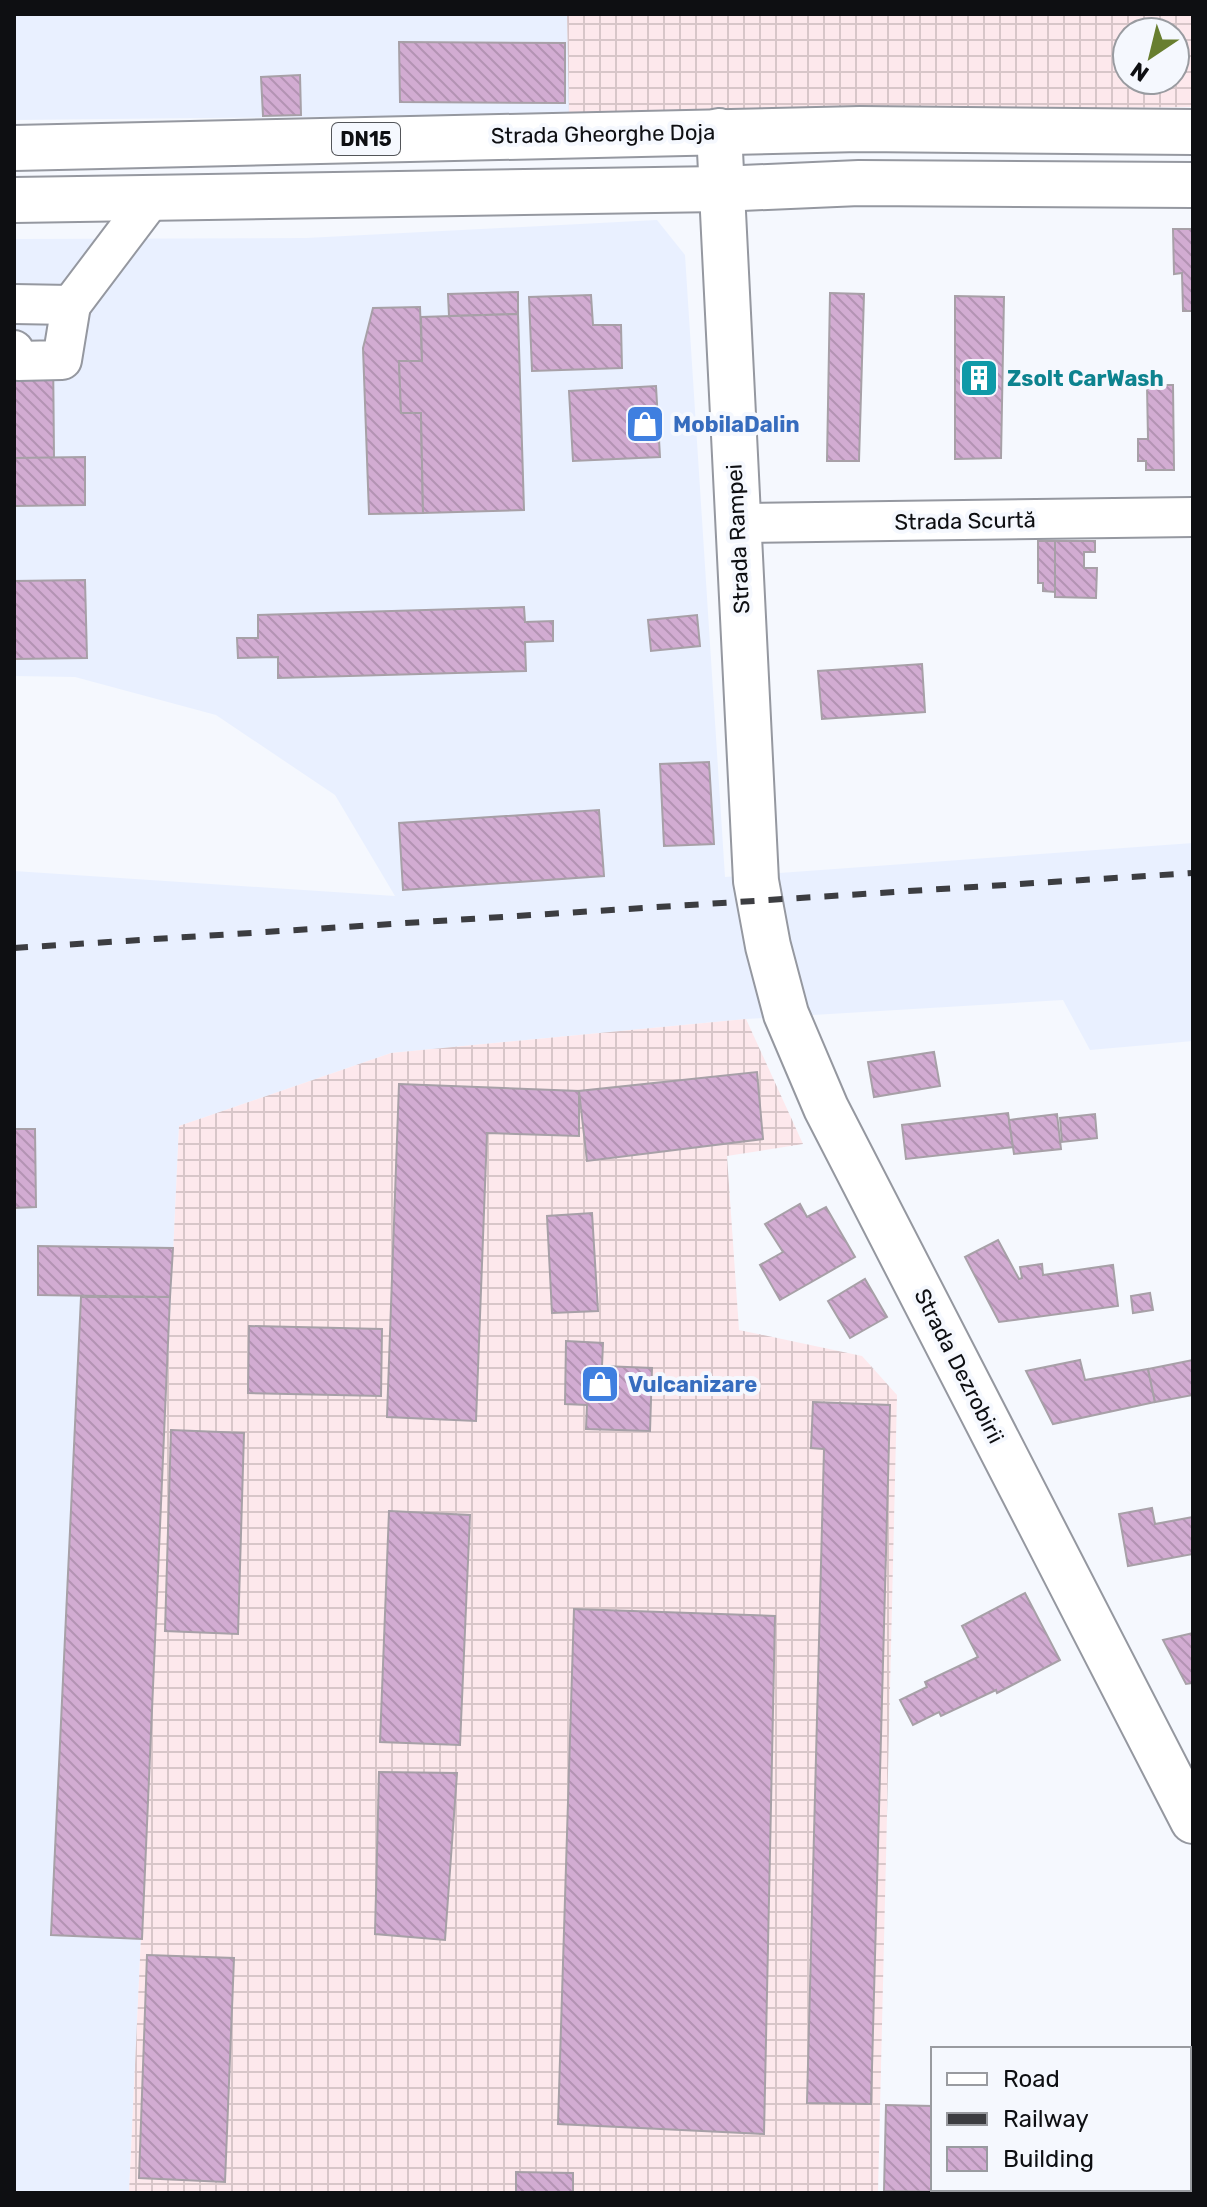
<svg xmlns="http://www.w3.org/2000/svg" width="1207" height="2207" font-family="Rubik,sans-serif">
<style>
.built{fill:#e9f0ff}
.industrial{fill:url(#industrial-grid);fill-rule:evenodd}
.building{fill:url(#building-back-hatch);stroke:#a7a0a7;stroke-width:2}
.lines{fill:none;stroke-linecap:round;stroke-linejoin:round}
.minor-casing{stroke:#9598a0;stroke-width:42}
.major-casing{stroke:#9598a0;stroke-width:48}
.minor{stroke:#fff;stroke-width:38}
.major{stroke:#fff;stroke-width:44}
.rail{stroke:#3c3d41;stroke-width:6;stroke-dasharray:14 14;stroke-linecap:butt}
.labels{text-anchor:middle;dominant-baseline:central;stroke-width:8;stroke-linejoin:round;paint-order:stroke}
.shield{fill:#f5f8fe;stroke:#535559;stroke-width:2}
.shield-label{font-size:20px;font-weight:bold;fill:#0e0f12}
.street-label{font-size:22px;fill:#0e0f12;stroke:#f5f8fe}
.culture-label{font-size:22px;font-weight:bold;fill:#0d838f;stroke:#f5f8fe;text-anchor:start}
.shop-label{font-size:22px;font-weight:bold;fill:#366cbe;stroke:#f5f8fe;text-anchor:start}
</style>
<defs>
<pattern id="industrial-grid" width="8" height="8" patternUnits="userSpaceOnUse" patternTransform="scale(2)"><rect width="8" height="8" fill="#fde8ec"/><path d="M0 4h8M4 0v8" fill="none" stroke="#d8c6c9"/></pattern>
<pattern id="building-back-hatch" width="6" height="6" patternUnits="userSpaceOnUse" patternTransform="scale(2)"><rect width="6" height="6" fill="#d2acd2"/><path d="M-1 5l2 2M0 0l6 6M5-1l2 2" fill="none" stroke="#b393b3"/></pattern>
</defs>
<rect width="100%" height="100%" fill="#f5f8fe"/>
<g class="built">
<polygon points="14,14 567,14 569,114 14,120"/>
<polygon points="657,220 685,255 725,877 1193,843 1193,1041 1090,1050 1063,1000 746,1019 391,1053 179,1126 129,2193 14,2193 14,871 395,896 335,795 216,715 75,677 14,676 14,239 306,238"/>
</g>
<g class="industrial">
<path d="M567 14H1193V107L569 114ZM1127 32H1175V80H1127Z"/>
<polygon points="746,1019 803,1144 727,1156 739,1330 862,1356 897,1395 878,2193 129,2193 179,1126 391,1053"/>
</g>
<g class="building">
<polygon points="399,42 565,43 565,103 400,102"/>
<polygon points="300,75 301,115 263,116 261,77"/>
<polygon points="1173,229 1193,229 1193,311 1183,311 1182,273 1174,274"/>
<polygon points="518,292 518,314 449,316 448,294"/>
<polygon points="830,293 864,294 859,461 827,461"/>
<polygon points="591,295 593,325 621,325 622,368 532,371 529,297"/>
<polygon points="955,296 1004,297 1001,458 955,459"/>
<polygon points="420,307 422,361 399,361 401,413 421,413 423,513 369,514 363,348 373,308"/>
<polygon points="518,314 524,510 423,513 421,413 401,413 399,361 422,361 421,317"/>
<polygon points="14,349 53,349 54,458 14,458"/>
<polygon points="1147,385 1173,385 1174,470 1146,470 1146,461 1138,461 1138,439 1148,439"/>
<polygon points="656,386 660,457 573,461 569,391"/>
<polygon points="85,457 85,505 14,506 14,458"/>
<polygon points="1038,541 1055,541 1055,592 1043,591 1043,583 1038,583"/>
<polygon points="1055,541 1095,541 1095,552 1084,552 1084,568 1097,568 1096,598 1055,597"/>
<polygon points="85,580 87,658 14,659 14,581"/>
<polygon points="524,607 525,622 553,621 553,641 525,642 526,671 278,678 278,657 238,658 237,638 258,638 258,615"/>
<polygon points="697,615 700,646 651,651 648,620"/>
<polygon points="922,664 925,712 822,719 818,671"/>
<polygon points="709,762 714,844 664,846 660,764"/>
<polygon points="599,810 604,876 403,890 399,823"/>
<polygon points="934,1052 940,1086 874,1097 868,1062"/>
<polygon points="757,1072 763,1139 587,1161 579,1091"/>
<polygon points="399,1084 579,1091 579,1136 487,1133 476,1421 387,1417"/>
<polygon points="1008,1113 1013,1147 906,1159 902,1125"/>
<polygon points="1057,1114 1061,1149 1014,1154 1009,1120"/>
<polygon points="1095,1114 1097,1138 1062,1142 1060,1118"/>
<polygon points="14,1129 35,1129 36,1207 14,1208"/>
<polygon points="800,1204 807,1217 826,1207 855,1257 780,1300 760,1265 783,1252 765,1224"/>
<polygon points="592,1213 598,1311 552,1313 547,1216"/>
<polygon points="998,1240 1019,1279 1022,1278 1020,1267 1042,1264 1043,1275 1113,1265 1118,1306 999,1322 965,1257"/>
<polygon points="38,1246 173,1248 170,1297 38,1295"/>
<polygon points="865,1279 887,1317 850,1338 828,1301"/>
<polygon points="1150,1293 1153,1310 1133,1313 1131,1296"/>
<polygon points="81,1297 170,1297 142,1939 51,1935"/>
<polygon points="249,1326 382,1329 381,1396 248,1393"/>
<polygon points="566,1341 603,1343 602,1366 652,1368 650,1431 586,1429 587,1405 565,1404"/>
<polygon points="1080,1360 1085,1380 1148,1369 1155,1402 1053,1424 1026,1371"/>
<polygon points="1193,1360 1193,1395 1155,1402 1148,1369"/>
<polygon points="813,1402 890,1405 871,2104 807,2103 824,1449 811,1448"/>
<polygon points="171,1430 244,1433 238,1634 165,1631"/>
<polygon points="1152,1508 1155,1524 1193,1517 1193,1554 1128,1566 1119,1514"/>
<polygon points="389,1511 470,1515 460,1745 380,1742"/>
<polygon points="1025,1593 1060,1660 997,1693 996,1690 941,1716 939,1712 913,1725 900,1700 927,1687 925,1682 978,1657 962,1626"/>
<polygon points="574,1609 775,1616 764,2134 558,2124"/>
<polygon points="1193,1633 1193,1683 1186,1684 1163,1640"/>
<polygon points="379,1772 457,1773 445,1940 375,1934"/>
<polygon points="147,1955 234,1958 225,2182 139,2178"/>
<polygon points="886,2105 933,2106 933,2189 1037,2189 1037,2193 884,2191"/>
<polygon points="516,2172 573,2173 573,2193 516,2193"/>
</g>
<g class="lines">
<defs>
<g id="minor">
<polyline points="14,304 71,305 151,199"/>
<polyline points="14,350 18,361 62,360 71,305"/>
<polyline points="738,523 1193,517"/>
</g>
<g id="major">
<polyline points="719,131 756,881 768,946 786,1014 826,1108 1193,1821"/>
<polyline points="14,148 860,129 1193,132"/>
<polyline points="14,200 720,189 859,183 1193,185"/>
</g>
</defs>
<use href="#minor" class="minor-casing"/>
<use href="#major" class="major-casing"/>
<use href="#minor" class="minor"/>
<use href="#major" class="major"/>
<polyline class="rail" points="14,948 1193,873"/>
</g>
<defs>
<symbol id="building-square" viewBox="-11 -11 22 22"><rect x="-9" y="-9" width="18" height="18" rx="4" fill="#0f9aa8" stroke="#f5f8fe"/><path d="M-4-6H4V6H1V3H-1V6H-4ZM-2.5-4.3h1.7v1.8h-1.7ZM.8-4.3h1.7v1.8H.8ZM-2.5-1h1.7V.8h-1.7ZM.8-1h1.7V.8H.8Z" fill="#fff"/></symbol>
<symbol id="shop-square" viewBox="-11 -11 22 22"><rect x="-9" y="-9" width="18" height="18" rx="4" fill="#3f7fe0" stroke="#f5f8fe"/><path d="M-5-2.5h2.3a2.7 3.5 0 0 1 5.4 0H5L5.5 6h-11ZM-1.5-2.5h3a1.5 2.3 0 0 0-3 0Z" fill="#fff"/></symbol>
</defs>
<g fill-rule="evenodd">
<use href="#building-square" x="957" y="356" width="44" height="44"/>
<use href="#shop-square" x="623" y="402" width="44" height="44"/>
<use href="#shop-square" x="578" y="1362" width="44" height="44"/>
</g>
<g class="labels">
<rect class="shield" x="332" y="123" width="68" height="32" rx="6"/>
<g class="shield-label">
<text x="366" y="139">DN15</text>
</g>
<g class="street-label">
<text transform="translate(603 134) rotate(-1)">Strada Gheorghe Doja</text>
<text transform="translate(965 521) rotate(-1)">Strada Scurtă</text>
<text transform="translate(738 539) rotate(-93)">Strada Rampei</text>
<text transform="translate(959 1366) rotate(63)">Strada Dezrobirii</text>
</g>
<g class="culture-label">
<text x="1007" y="378">Zsolt CarWash</text>
</g>
<g class="shop-label">
<text x="673" y="424">MobilaDalin</text>
<text x="628" y="1384">Vulcanizare</text>
</g>
</g>
<rect width="1207" height="2207" fill="none" stroke="#0e0f12" stroke-width="32"/>
<rect x="931" y="2047" width="260" height="144" fill="#f5f8fe" stroke="#999ba0" stroke-width="2"/>
<rect x="947" y="2073" width="40" height="12" fill="#ffffff" stroke="#999ba0" stroke-width="2"/>
<text x="1003" y="2087" font-size="24" fill="#0e0f12">Road</text>
<rect x="947" y="2113" width="40" height="12" fill="#3c3d41" stroke="#999ba0" stroke-width="2"/>
<text x="1003" y="2127" font-size="24" fill="#0e0f12">Railway</text>
<rect x="947" y="2147" width="40" height="24" fill="url(#building-back-hatch)" stroke="#999ba0" stroke-width="2"/>
<text x="1003" y="2167" font-size="24" fill="#0e0f12">Building</text>
<g transform="translate(1151 56) rotate(215)"><circle r="38" fill="#f5f8fe" stroke="#999ba0" stroke-width="2"/>
<path d="M0-6L14 30L0 20L-14 30Z" fill="#687e2f"/>
<text y="-12" font-size="22" font-weight="bold" text-anchor="middle" fill="#0e0f12">N</text>
</g>
</svg>
